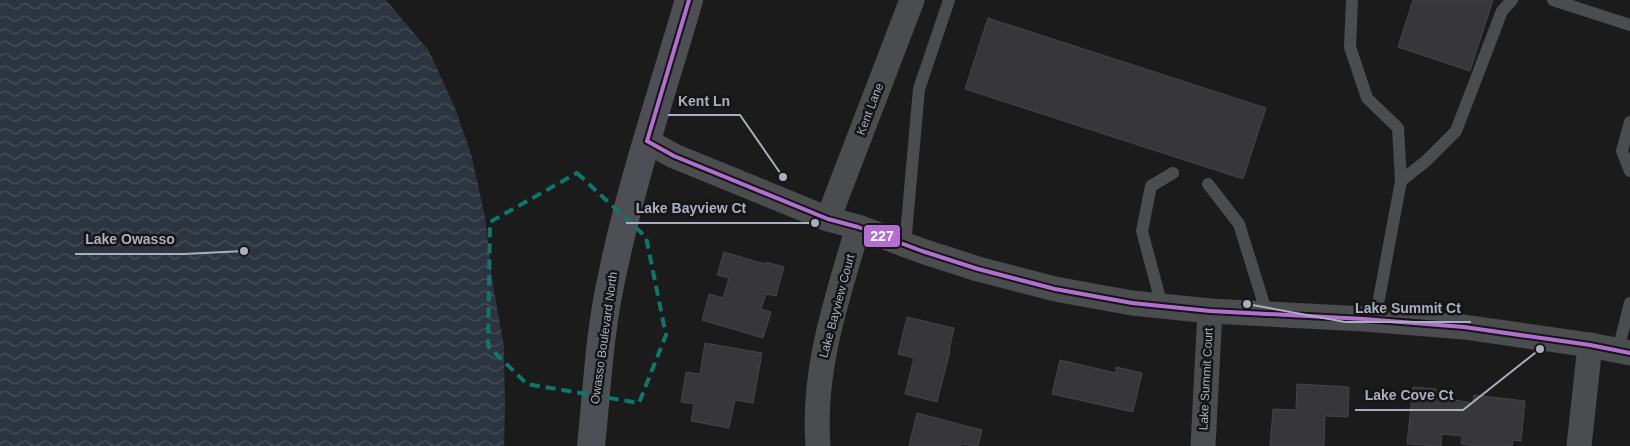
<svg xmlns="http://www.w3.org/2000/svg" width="1630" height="446" font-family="Arial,sans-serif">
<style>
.water{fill:url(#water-waves)}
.building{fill:#37373a;stroke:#444548}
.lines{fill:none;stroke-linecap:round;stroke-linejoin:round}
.lane{stroke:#4b4c4e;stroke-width:12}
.street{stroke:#4b4c4e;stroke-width:25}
.secondary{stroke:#4e4f54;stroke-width:28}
.bus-1-casing{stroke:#151518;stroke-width:8}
.bus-1{stroke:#b36fd0;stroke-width:4}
.marked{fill:none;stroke:#0f766e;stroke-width:4;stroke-dasharray:10 6;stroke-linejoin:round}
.labels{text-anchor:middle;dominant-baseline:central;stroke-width:5;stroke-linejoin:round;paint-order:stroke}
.street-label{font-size:12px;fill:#abafbd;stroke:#151518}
.leader{fill:none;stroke:#abafbd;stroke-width:2}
.callout-dot{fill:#abafbd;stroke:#151518;stroke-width:2}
.callout-label{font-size:14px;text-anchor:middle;font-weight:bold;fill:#abafbd;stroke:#151518;stroke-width:5;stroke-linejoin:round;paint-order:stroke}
.line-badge{stroke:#151518;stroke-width:2}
.badge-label{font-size:14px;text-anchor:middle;font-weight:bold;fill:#fff}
</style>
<defs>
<pattern id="water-waves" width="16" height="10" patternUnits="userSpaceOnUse" patternTransform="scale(1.25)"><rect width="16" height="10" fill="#2c353f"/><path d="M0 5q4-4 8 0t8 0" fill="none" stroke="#485059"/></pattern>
</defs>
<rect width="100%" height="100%" fill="#1b1b1c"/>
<polygon class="water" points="0,0 386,0 429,51 455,108 471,154 485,217 493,285 504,347 505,406 504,446 0,446"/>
<g class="building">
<polygon points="1413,0 1493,0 1470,71 1398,47"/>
<polygon points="988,18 1266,108 1243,179 965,89"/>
<polygon points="724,252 765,264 766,262 784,267 776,296 766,294 761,309 771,312 763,338 702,320 709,294 723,298 729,278 717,275"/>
<polygon points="907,317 954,328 949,351 950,351 937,402 905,394 914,358 898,354"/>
<polygon points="705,343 762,353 753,403 735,400 729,428 691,421 694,404 681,402 686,372 700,374"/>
<polygon points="1060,360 1116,373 1116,367 1142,373 1133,412 1052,394"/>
<polygon points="1297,384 1349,387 1348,417 1325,416 1324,446 1270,446 1273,409 1296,410"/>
<polygon points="1413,387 1436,389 1436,396 1446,397 1447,399 1473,403 1474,395 1525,401 1521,441 1513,440 1512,446 1477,446 1461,444 1462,436 1442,434 1441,446 1407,444"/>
<polygon points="917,413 982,430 978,446 961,444 961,446 909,446"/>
</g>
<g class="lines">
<g class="lane">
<polyline points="1352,0 1350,47 1367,98 1398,128 1401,181 1375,320"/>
<polyline points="1553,0 1630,25"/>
<polyline points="1630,122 1622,151 1630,171"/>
<polyline points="1401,181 1426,161 1456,131 1502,11 1512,0"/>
<polyline points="1208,184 1239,224 1267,314"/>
<polyline points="905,245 919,89 949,0"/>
<polyline points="1162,306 1142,231 1151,186 1173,173"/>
<polyline points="1618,350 1630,303"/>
</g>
<g class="street">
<polyline points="647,141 674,156 828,219 858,227 922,251 978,269 1055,289 1132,303 1210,311 1364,319 1464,327 1590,345 1630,353"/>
<polyline points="828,219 912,0"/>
<path d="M818 446C812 370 837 299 858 227"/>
<polyline points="1203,446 1210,311"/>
<polyline points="1579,446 1590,345"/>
</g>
<path class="secondary" d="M591 446C597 391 599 335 611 281 630 186 662 93 689 0"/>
<defs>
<g id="bus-1">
<polyline points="647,141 674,156 828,219 858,227 922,251 978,269 1055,289 1132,303 1210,311 1364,319 1464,327 1590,345 1630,353"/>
<polyline points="647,141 689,0"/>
</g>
</defs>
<use href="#bus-1" class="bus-1-casing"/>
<use href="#bus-1" class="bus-1"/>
</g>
<path class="marked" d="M577 173 646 237 666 335 639 403 527 384 488 346 490 222Z"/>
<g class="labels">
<g class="street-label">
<text transform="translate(870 109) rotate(-69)">Kent Lane</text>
<text transform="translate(837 306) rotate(-75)">Lake Bayview Court</text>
<text transform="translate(604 338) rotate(-82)">Owasso Boulevard North</text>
<text transform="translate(1206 379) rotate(-87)">Lake Summit Court</text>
</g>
</g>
<path class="leader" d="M783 177L740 115H668M815 223L757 223H626M244 251L184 254H75M1247 304L1345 322H1471M1540 349L1463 410H1355"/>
<g class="callout-dot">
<circle cx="783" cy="177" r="5"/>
<circle cx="815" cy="223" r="5"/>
<circle cx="244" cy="251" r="5"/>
<circle cx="1247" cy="304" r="5"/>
<circle cx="1540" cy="349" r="5"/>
</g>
<g class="callout-label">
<text x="704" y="106">Kent Ln</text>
<text x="691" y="213">Lake Bayview Ct</text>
<text x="130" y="244">Lake Owasso</text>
<text x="1408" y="313">Lake Summit Ct</text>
<text x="1409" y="400">Lake Cove Ct</text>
</g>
<rect class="line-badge" x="863" y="224" width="38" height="24" rx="5" fill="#b36fd0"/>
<g class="badge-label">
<text x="882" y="241">227</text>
</g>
</svg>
